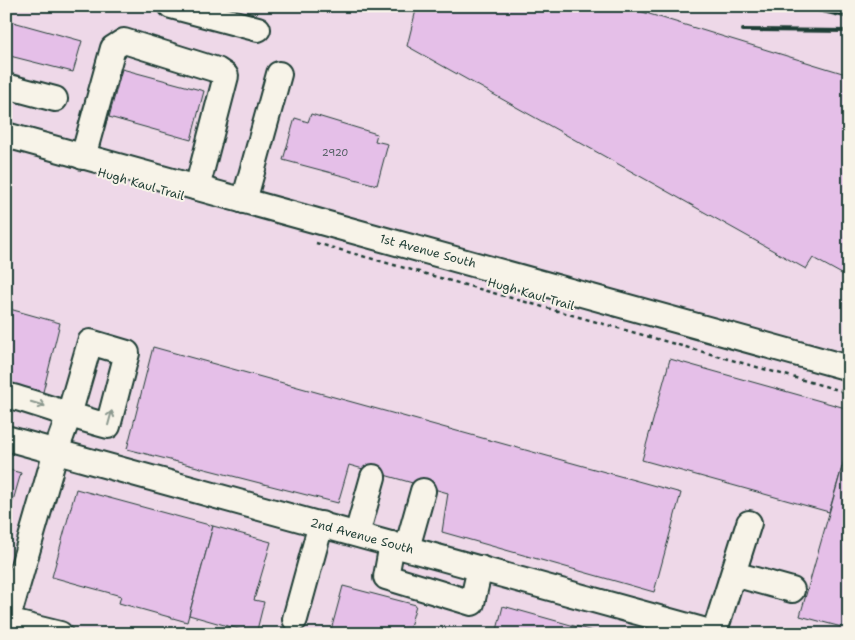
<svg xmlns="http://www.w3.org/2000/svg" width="855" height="640" font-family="'Shantell Sans',sans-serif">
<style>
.built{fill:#eed8e8}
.building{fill:#e5bfe8;stroke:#1f3d34}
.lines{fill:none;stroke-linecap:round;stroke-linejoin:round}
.minor-casing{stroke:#1f3d34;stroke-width:28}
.path{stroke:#1f3d34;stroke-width:2.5;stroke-dasharray:4 4;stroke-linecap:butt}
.minor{stroke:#f7f3e8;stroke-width:24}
.rail{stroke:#1f3d34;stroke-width:4}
.oneway{stroke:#8b988e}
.labels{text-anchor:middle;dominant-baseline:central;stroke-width:4;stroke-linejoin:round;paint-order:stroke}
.number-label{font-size:10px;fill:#505e61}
.street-label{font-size:12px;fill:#1f3d34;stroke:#f7f3e8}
</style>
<rect width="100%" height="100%" fill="#f2e3e8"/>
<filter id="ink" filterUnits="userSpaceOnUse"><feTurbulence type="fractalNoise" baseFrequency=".02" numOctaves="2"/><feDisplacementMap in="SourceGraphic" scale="10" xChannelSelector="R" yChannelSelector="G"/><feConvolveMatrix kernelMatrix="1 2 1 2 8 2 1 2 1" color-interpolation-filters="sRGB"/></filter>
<g filter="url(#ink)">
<rect class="built" x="6" y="6" width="843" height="628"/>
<g class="building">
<polygon points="417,6 623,6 849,75 849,278 813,258 806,269 407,46"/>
<polygon points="6,20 82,41 73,72 6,55"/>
<polygon points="122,69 204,91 191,140 109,117"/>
<polygon points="311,114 377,134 375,141 388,144 377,185 283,160 295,118 308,122"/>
<polygon points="6,308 60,323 41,400 6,390"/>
<polygon points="153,347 681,493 654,592 442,532 448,493 349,465 338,503 127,449"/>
<polygon points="670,359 849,409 849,443 829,512 642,460"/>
<polygon points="849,443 849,629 800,616"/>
<polygon points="6,469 21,473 6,525"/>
<polygon points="76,489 213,526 187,622 119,603 121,596 52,577"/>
<polygon points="213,526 271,542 254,600 264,602 256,634 189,615"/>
<polygon points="343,586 416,605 408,634 330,634"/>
<polygon points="503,606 603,634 496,634"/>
</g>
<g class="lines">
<defs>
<g id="minor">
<polyline points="171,6 258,29"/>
<polyline points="6,86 55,99"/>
<polyline points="6,135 849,368"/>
<polyline points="83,157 113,48 124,41 217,70 226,76 197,188"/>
<polyline points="244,201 279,74"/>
<path d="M6 395C40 404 73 417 108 426L127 353 90 342 69 415 56 451 6 625"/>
<polyline points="6,438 717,634"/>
<polyline points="357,534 373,477"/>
<polyline points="392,544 386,577 472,603 480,568"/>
<polyline points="407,548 423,491"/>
<polyline points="734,574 792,590"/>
<polyline points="295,619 321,524"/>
<polyline points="7,621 60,634"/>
<polyline points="714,634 749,523"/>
</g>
</defs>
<use href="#minor" class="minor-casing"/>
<polyline class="path" points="316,243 849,393"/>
<use href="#minor" class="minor"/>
<g class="rail">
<polyline points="800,6 849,17"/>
<polyline points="743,30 849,31"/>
</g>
</g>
<defs><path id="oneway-shaft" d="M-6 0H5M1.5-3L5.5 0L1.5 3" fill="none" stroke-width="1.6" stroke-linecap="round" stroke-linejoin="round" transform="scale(1.25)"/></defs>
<g class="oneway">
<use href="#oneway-shaft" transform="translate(38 404) rotate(17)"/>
<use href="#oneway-shaft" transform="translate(110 418) rotate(-75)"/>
</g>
</g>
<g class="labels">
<g class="number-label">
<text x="335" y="152">2920</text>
</g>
<g class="street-label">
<text transform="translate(141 184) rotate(16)">Hugh Kaul Trail</text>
<text transform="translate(428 251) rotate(15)">1st Avenue South</text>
<text transform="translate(531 294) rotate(16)">Hugh Kaul Trail</text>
<text transform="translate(362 536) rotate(15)">2nd Avenue South</text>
</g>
</g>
<rect width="855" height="640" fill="none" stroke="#f7f3e8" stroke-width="25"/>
<rect x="12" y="12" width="830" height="615" fill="none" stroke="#1f3d34" stroke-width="2" filter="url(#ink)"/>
</svg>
